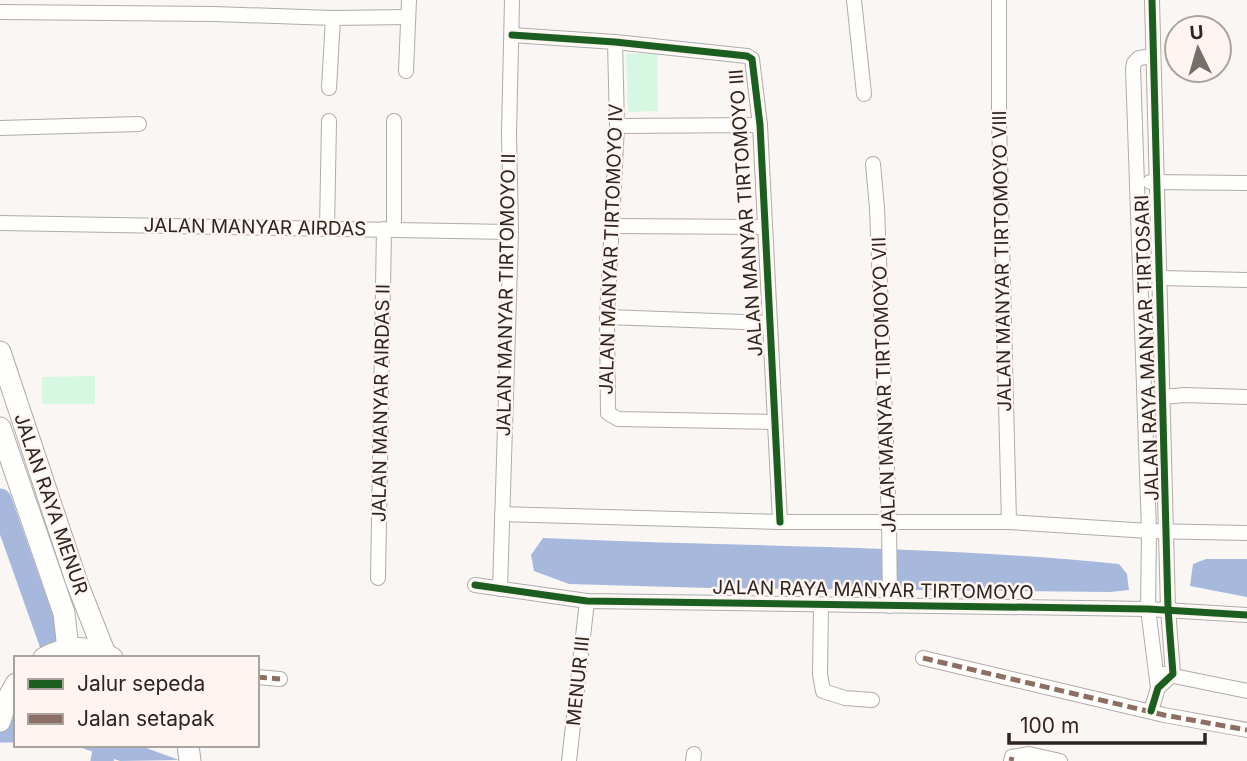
<svg xmlns="http://www.w3.org/2000/svg" width="1247" height="761" font-family="Inter,sans-serif">
<style>
.green{fill:#d6f8e3}
.water{fill:#a6b8dc}
.lines{fill:none;stroke-linecap:round;stroke-linejoin:round}
.river{stroke:#a6b8dc;stroke-width:23}
.street-casing{stroke:#b1aba8;stroke-width:16}
.primary-casing{stroke:#b1aba8;stroke-width:23}
.street{stroke:#fefefd;stroke-width:14}
.primary{stroke:#fefefd;stroke-width:21}
.quiet{stroke:#8d6e63;stroke-width:5;stroke-dasharray:10 5;stroke-linecap:butt}
.cycleway-casing{stroke:#fef5f0;stroke-width:11}
.cycleway{stroke:#1b5e20;stroke-width:7}
.labels{text-anchor:middle;dominant-baseline:central;stroke-width:5;stroke-linejoin:round;paint-order:stroke}
.street-label{font-size:19px;fill:#2d2520;stroke:#fef5f0}
</style>
<rect width="100%" height="100%" fill="#faf6f4"/>
<g class="green">
<polygon points="657,53 658,111 628,112 626,54"/>
<polygon points="95,376 95,404 42,404 42,377"/>
</g>
<g class="water">
<path d="M543 538C735 547 928 545 1119 564L1127 574 1129 590 1110 592 709 588 569 584 534 571 531 555Z"/>
<polygon points="1206,559 1247,559 1247,597 1190,586 1193,564"/>
<polygon points="73,745 138,745 179,760 120,761"/>
</g>
<g class="lines">
<g class="river">
<polyline points="0,500 56,658"/>
<polyline points="0,731 16,731"/>
<polyline points="102,761 105,745"/>
</g>
<defs>
<g id="street">
<polyline points="854,0 864,94"/>
<polyline points="999,0 999,120 1009,522"/>
<polyline points="0,12 214,14 333,18 408,17"/>
<polyline points="512,35 615,42 747,56 752,59 760,125 780,522"/>
<polyline points="615,42 617,126 607,317 608,413 618,419 775,422"/>
<polyline points="1153,56 1139,58 1134,63 1133,68 1149,531 1148,609 1158,688"/>
<polyline points="406,71 409,0"/>
<polyline points="329,88 333,18"/>
<polyline points="617,126 760,125"/>
<polyline points="0,128 139,124"/>
<polyline points="873,164 877,208 889,521 890,606"/>
<polyline points="1150,182 1247,183"/>
<polyline points="0,223 511,232"/>
<polyline points="613,226 765,227"/>
<polyline points="327,228 329,121"/>
<polyline points="394,229 394,121"/>
<polyline points="1161,278 1247,280"/>
<polyline points="607,317 770,323"/>
<polyline points="1163,397 1185,395 1247,397"/>
<polyline points="502,514 780,522 1009,522 1149,531 1247,533"/>
<polyline points="378,578 384,229"/>
<polyline points="475,585 587,601 1148,609 1247,615"/>
<polyline points="500,589 511,232 509,134 512,0"/>
<polyline points="821,605 820,674 823,691 845,698 872,700"/>
<polyline points="923,658 1164,715 1247,730"/>
<polyline points="1164,674 1247,691"/>
<polyline points="257,677 280,679"/>
<polyline points="1151,711 1158,688 1173,674 1168,609 1152,0"/>
<polyline points="569,761 587,601"/>
<polyline points="693,761 694,754"/>
<polyline points="1011,761 1012,757 1029,754 1060,761"/>
</g>
<g id="primary">
<polyline points="0,352 77,583 105,654"/>
<polyline points="0,428 64,613 68,649"/>
<path d="M44 658C64 646 91 645 112 658"/>
<polyline points="0,721 5,704 16,684"/>
<polyline points="188,745 190,761"/>
</g>
</defs>
<use href="#street" class="street-casing"/>
<use href="#primary" class="primary-casing"/>
<use href="#street" class="street"/>
<use href="#primary" class="primary"/>
<g class="quiet">
<polyline points="923,658 1164,715 1247,730"/>
<polyline points="257,677 280,679"/>
<polyline points="1011,761 1012,757"/>
</g>
<defs>
<g id="cycleway">
<polyline points="512,35 615,42 747,56 752,59 760,125 780,522"/>
<polyline points="475,585 587,601 1148,609 1247,615"/>
<polyline points="1151,711 1158,688 1173,674 1168,609 1152,0"/>
</g>
</defs>
<use href="#cycleway" class="cycleway-casing"/>
<use href="#cycleway" class="cycleway"/>
</g>
<g class="labels">
<g class="street-label">
<text transform="translate(746 213) rotate(-94)">JALAN MANYAR TIRTOMOYO III</text>
<text transform="translate(255 227) rotate(1)">JALAN MANYAR AIRDAS</text>
<text transform="translate(611 249) rotate(-88)">JALAN MANYAR TIRTOMOYO IV</text>
<text transform="translate(1002 261) rotate(-91)">JALAN MANYAR TIRTOMOYO VIII</text>
<text transform="translate(506 295) rotate(-89)">JALAN MANYAR TIRTOMOYO II</text>
<text transform="translate(1147 348) rotate(-92)">JALAN RAYA MANYAR TIRTOSARI</text>
<text transform="translate(884 385) rotate(-92)">JALAN MANYAR TIRTOMOYO VII</text>
<text transform="translate(381 403) rotate(-89)">JALAN MANYAR AIRDAS II</text>
<text transform="translate(51 504) rotate(71)">JALAN RAYA MENUR</text>
<text transform="translate(873 590) rotate(1)">JALAN RAYA MANYAR TIRTOMOYO</text>
<text transform="translate(578 681) rotate(-84)">MENUR III</text>
</g>
</g>
<rect x="14" y="656" width="245" height="91" fill="#fef5f0" stroke="#aaa29d" stroke-width="2"/>
<rect x="28" y="679" width="35" height="10" fill="#1b5e20" stroke="#aaa29d" stroke-width="2"/>
<text x="77" y="691" font-size="21" fill="#2d2520">Jalur sepeda</text>
<rect x="28" y="714" width="35" height="10" fill="#8d6e63" stroke="#aaa29d" stroke-width="2"/>
<text x="77" y="726" font-size="21" fill="#2d2520">Jalan setapak</text>
<g transform="translate(1198 49) rotate(355)"><circle r="33" fill="#fef5f0" stroke="#aaa29d" stroke-width="2"/>
<path d="M0-5L12 26L0 18L-12 26Z" fill="#756e6a"/>
<text y="-10" font-size="19" font-weight="bold" text-anchor="middle" fill="#2d2520">U</text>
</g>
<path d="M1009 733v10h196v-10" fill="none" stroke="#2d2520" stroke-width="3.5"/>
<text x="1020" y="733" font-size="21" fill="#2d2520" stroke="#fef5f0" stroke-width="5" paint-order="stroke">100 m</text>
</svg>
